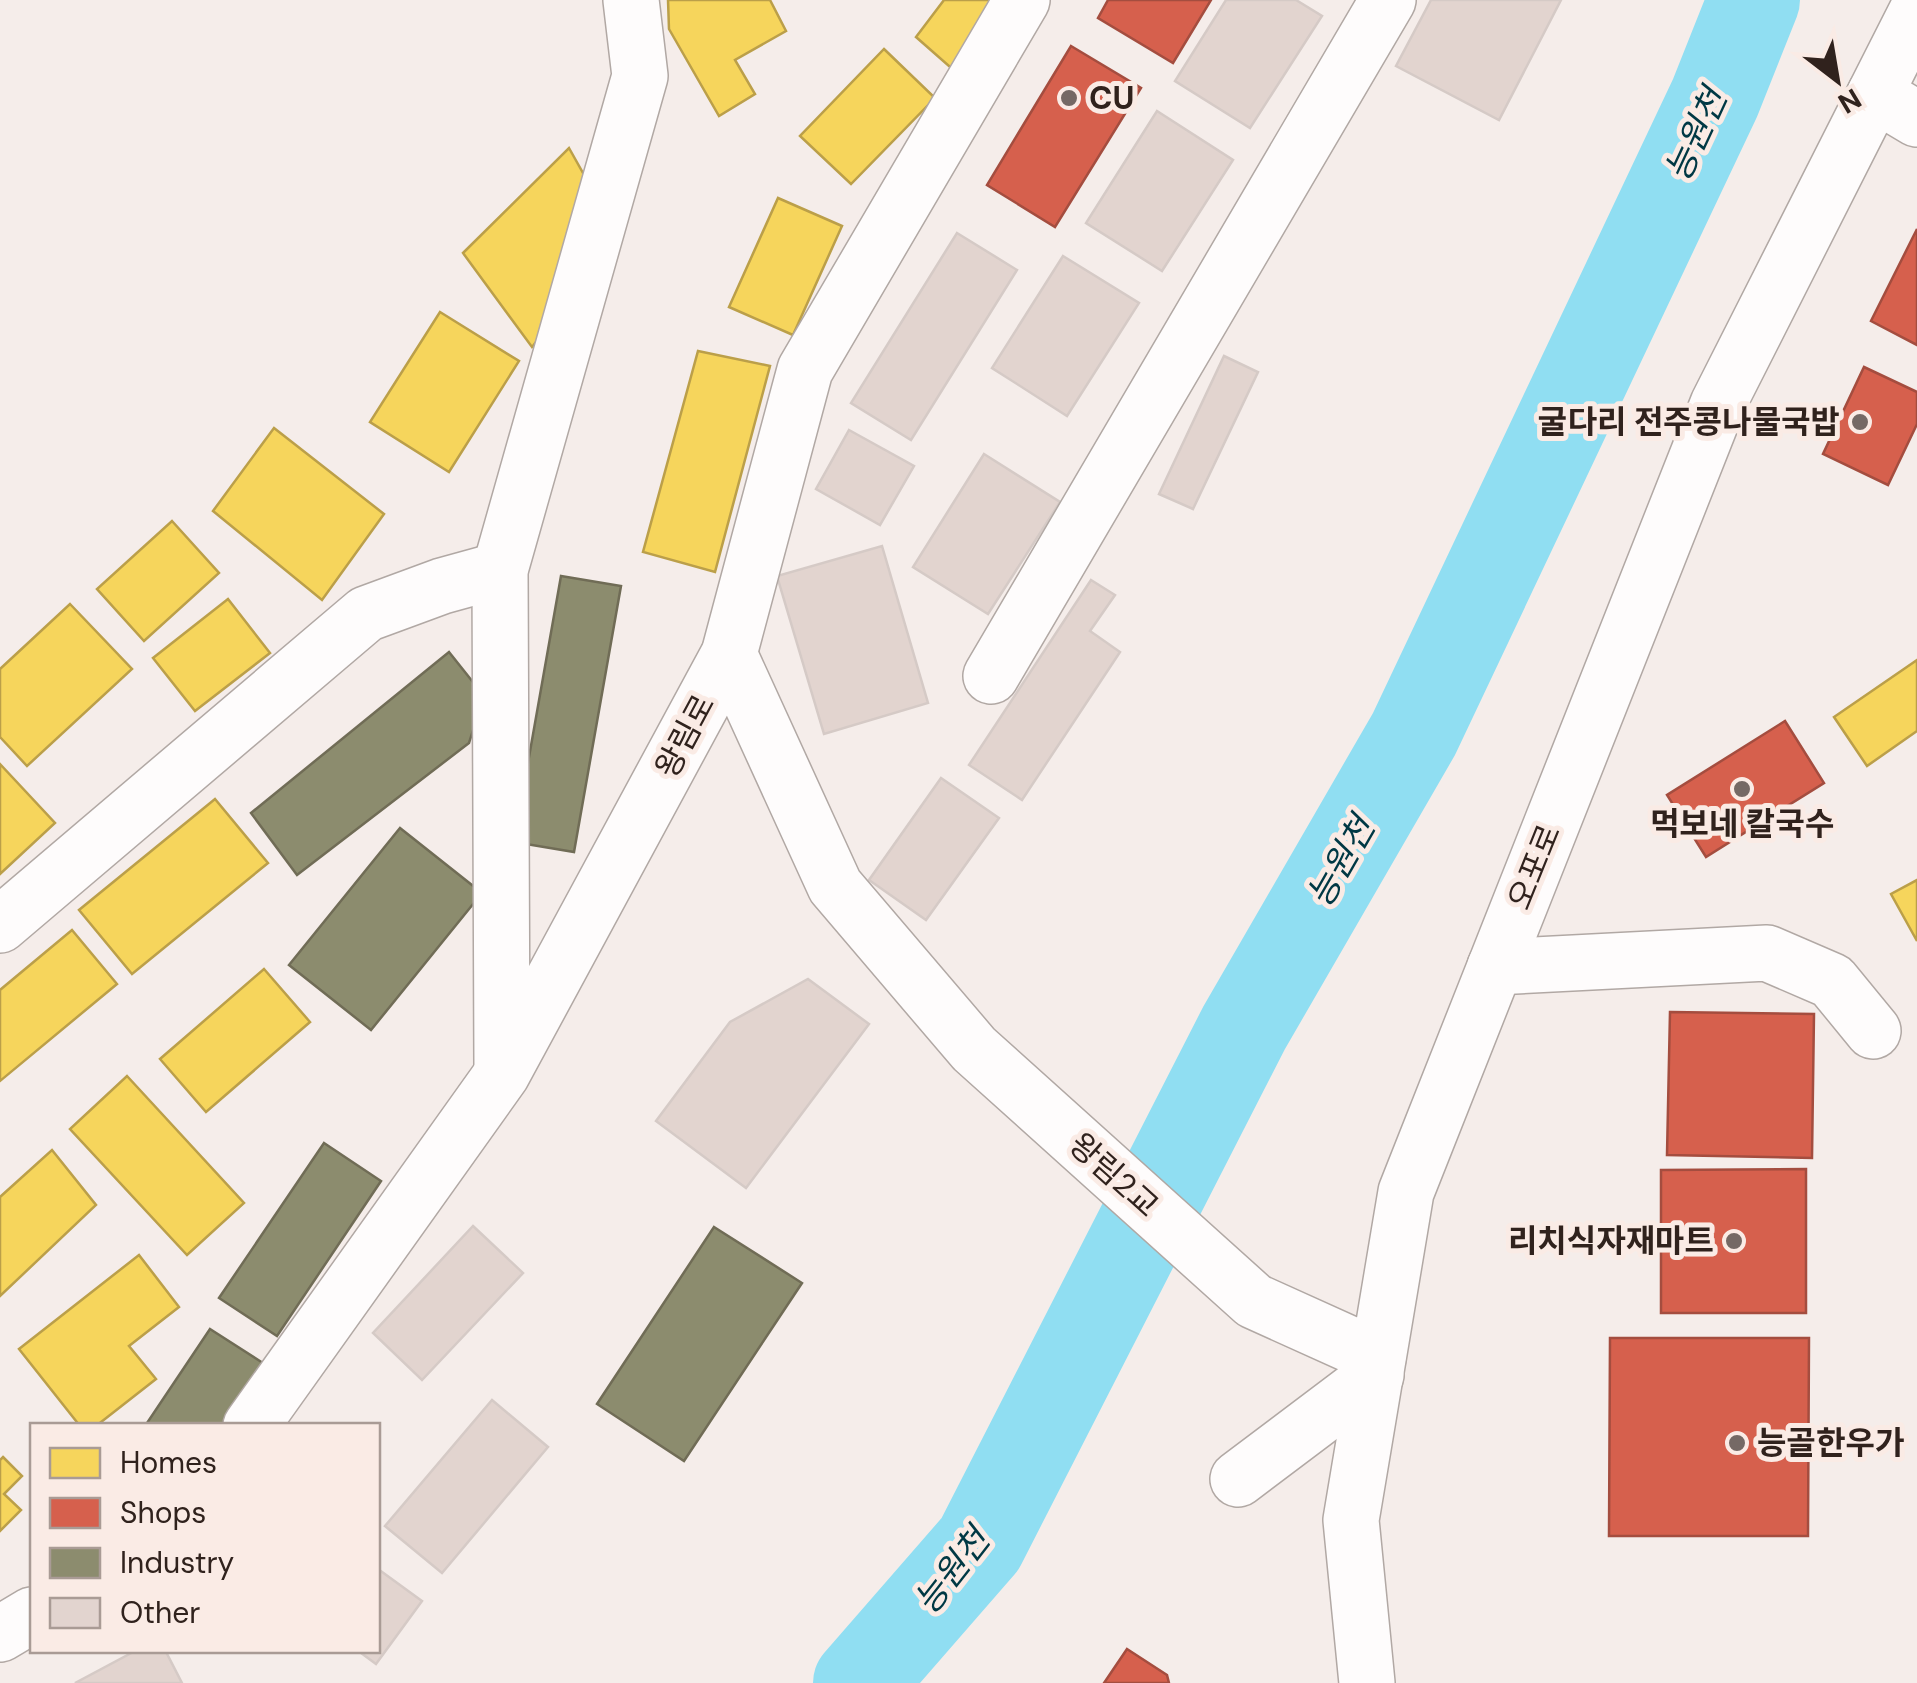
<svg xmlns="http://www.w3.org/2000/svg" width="1917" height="1683" font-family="'DM Sans','Noto Sans KR',sans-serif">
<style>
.homes{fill:#f6d55c;stroke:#bb9f49;stroke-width:2.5}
.shops{fill:#d6604d;stroke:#a44d3f;stroke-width:2.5}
.industry{fill:#8c8c6e;stroke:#706c56;stroke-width:2.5}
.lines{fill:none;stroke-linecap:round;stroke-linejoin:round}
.river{stroke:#90def2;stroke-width:92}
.building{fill:#e2d4cf;stroke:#d5cac6;stroke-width:2.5}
.minor-casing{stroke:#b1a8a4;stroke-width:58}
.major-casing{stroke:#b1a8a4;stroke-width:58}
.minor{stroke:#fefcfc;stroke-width:55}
.major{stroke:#fefcfc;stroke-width:55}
.poi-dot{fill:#756965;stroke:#faebe5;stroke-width:4}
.labels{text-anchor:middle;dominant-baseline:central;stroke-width:10;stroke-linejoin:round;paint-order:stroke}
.poi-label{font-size:32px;font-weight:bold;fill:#30221d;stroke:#faebe5;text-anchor:start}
.street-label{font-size:32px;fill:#30221d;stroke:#faebe5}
.water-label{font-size:35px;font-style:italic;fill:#003844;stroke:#faebe5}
</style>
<rect width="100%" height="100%" fill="#f5edea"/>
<g class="homes">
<polygon points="668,0 770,0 786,31 735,60 755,94 719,116 669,29"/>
<polygon points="944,0 1015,0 958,74 916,37"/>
<polygon points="884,49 935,98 851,184 800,136"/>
<polygon points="569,148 588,182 560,312 532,347 463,253"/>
<polygon points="778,198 842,226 793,335 729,307"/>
<polygon points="440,312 519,361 449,472 370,422"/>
<polygon points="698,351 770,366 715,572 643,552"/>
<polygon points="274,428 384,514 322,600 213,511"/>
<polygon points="172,521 219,573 144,641 97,589"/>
<polygon points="228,599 270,653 195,711 153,658"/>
<polygon points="70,604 132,669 27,766 0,737 0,669"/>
<polygon points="1917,660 1917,731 1867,766 1834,717"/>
<polygon points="0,764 55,823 0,874"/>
<polygon points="215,799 268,863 132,974 79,910"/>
<polygon points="1917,880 1917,941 1891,894"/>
<polygon points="72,930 117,984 0,1081 0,990"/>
<polygon points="264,969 310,1022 206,1112 160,1059"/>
<polygon points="127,1076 244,1203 187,1255 70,1129"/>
<polygon points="52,1150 96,1205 0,1296 0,1197"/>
<polygon points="139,1255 179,1307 129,1346 156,1379 96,1426 80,1426 19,1349"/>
<polygon points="3,1457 22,1476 4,1494 21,1510 0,1531 0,1460"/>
</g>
<g class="shops">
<polygon points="1108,0 1211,0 1173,63 1098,18"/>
<polygon points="1071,46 1141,88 1055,227 987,185"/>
<polygon points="1917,229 1917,345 1871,321"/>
<polygon points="1864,367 1917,392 1917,424 1888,485 1823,454"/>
<polygon points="1785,721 1824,783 1706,857 1667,795"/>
<polygon points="1670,1012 1814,1014 1812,1158 1667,1155"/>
<polygon points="1806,1169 1806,1313 1661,1313 1661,1170"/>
<polygon points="1610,1338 1809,1338 1808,1536 1609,1536"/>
<polygon points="1127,1649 1167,1675 1169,1683 1104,1683"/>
</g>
<g class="industry">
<polygon points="561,576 621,586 574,852 514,842"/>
<polygon points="449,652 484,696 469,743 297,875 251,813"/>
<polygon points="400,828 482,893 371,1030 289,965"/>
<polygon points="324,1143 381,1181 277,1336 219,1298"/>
<polygon points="714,1227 802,1283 684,1461 597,1404"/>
<polygon points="210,1329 263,1363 221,1426 145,1426"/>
</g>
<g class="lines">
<polyline class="river" points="859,1683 980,1544 1244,1028 1414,734 1715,98 1754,0"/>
</g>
<g class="building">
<polygon points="1226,0 1296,0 1322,16 1250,128 1175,81"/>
<polygon points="1431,0 1561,0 1499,120 1396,66"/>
<polygon points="1157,111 1233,160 1162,271 1086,223"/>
<polygon points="957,233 1017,270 911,440 851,403"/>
<polygon points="1063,256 1139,303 1067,416 992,368"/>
<polygon points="1224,356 1258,372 1193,509 1159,494"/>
<polygon points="849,430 914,466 880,525 816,489"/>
<polygon points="984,454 1060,502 988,614 913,567"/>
<polygon points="882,546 928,703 824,734 777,576"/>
<polygon points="1091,580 1115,595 1090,631 1120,652 1022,800 969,765"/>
<polygon points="941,778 999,818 926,920 869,880"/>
<polygon points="808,979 869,1024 746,1188 656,1121 730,1022"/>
<polygon points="473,1226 523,1273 422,1380 373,1333"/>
<polygon points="492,1400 548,1447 442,1573 385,1526"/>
<polygon points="378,1569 422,1601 376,1664 357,1650 378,1650"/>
<polygon points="137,1650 165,1650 182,1683 75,1683"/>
</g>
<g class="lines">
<defs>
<g id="minor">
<polyline points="1875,94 1917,119"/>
<polyline points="729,654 835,886 974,1049 1254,1301 1378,1357"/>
<polyline points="991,676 1388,0"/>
<polyline points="0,925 366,614 442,586 500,570"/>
<polyline points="1495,967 1767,953 1832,981 1873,1031"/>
<polyline points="502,1067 500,570 640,76 631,0"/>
<polyline points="251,1426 502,1074 729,654 805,370 1022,0"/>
<polyline points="1238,1479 1376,1375"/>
<polyline points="0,1634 32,1615"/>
</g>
<polyline id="major" points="1367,1683 1351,1520 1406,1192 1718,404 1917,11"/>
</defs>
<use href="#minor" class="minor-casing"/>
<use href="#major" class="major-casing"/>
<use href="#minor" class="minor"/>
<use href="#major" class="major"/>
</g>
<g class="poi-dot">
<circle cx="1069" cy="98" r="10"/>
<circle cx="1860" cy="422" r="10"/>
<circle cx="1742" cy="789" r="10"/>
<circle cx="1734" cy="1241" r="10"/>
<circle cx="1737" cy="1443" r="10"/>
</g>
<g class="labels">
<g class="poi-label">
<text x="1089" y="98">CU</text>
<text x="1840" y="422" text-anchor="end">굴다리 전주콩나물국밥</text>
<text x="1742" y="824" text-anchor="middle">먹보네 칼국수</text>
<text x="1714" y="1241" text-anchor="end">리치식자재마트</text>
<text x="1757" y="1443">능골한우가</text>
</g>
<g class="street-label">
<text transform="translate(685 736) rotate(-62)">왕림로</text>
<text transform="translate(1534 867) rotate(-68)">오포로</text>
<text transform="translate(1114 1175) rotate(42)">왕림2교</text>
</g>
<g class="water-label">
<text transform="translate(1696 135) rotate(-65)">능원천</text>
<text transform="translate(1341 862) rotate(-60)">능원천</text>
<text transform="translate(952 1571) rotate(-52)">능원천</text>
</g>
</g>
<rect x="30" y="1423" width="350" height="230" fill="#faebe5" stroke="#a99b95" stroke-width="2.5"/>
<rect x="50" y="1448" width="50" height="30" fill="#f6d55c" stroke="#a99b95" stroke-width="2.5"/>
<text x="120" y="1473" font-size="30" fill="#30221d">Homes</text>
<rect x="50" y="1498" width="50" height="30" fill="#d6604d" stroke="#a99b95" stroke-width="2.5"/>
<text x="120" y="1523" font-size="30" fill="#30221d">Shops</text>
<rect x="50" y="1548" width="50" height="30" fill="#8c8c6e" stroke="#a99b95" stroke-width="2.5"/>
<text x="120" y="1573" font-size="30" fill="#30221d">Industry</text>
<rect x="50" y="1598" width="50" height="30" fill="#e2d4cf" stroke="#a99b95" stroke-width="2.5"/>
<text x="120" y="1623" font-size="30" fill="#30221d">Other</text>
<g transform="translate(1837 80) rotate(149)" stroke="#faebe5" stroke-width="8" paint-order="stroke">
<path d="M0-8L18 38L0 25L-18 38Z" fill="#30221d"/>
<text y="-15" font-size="28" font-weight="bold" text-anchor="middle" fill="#30221d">N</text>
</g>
</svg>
